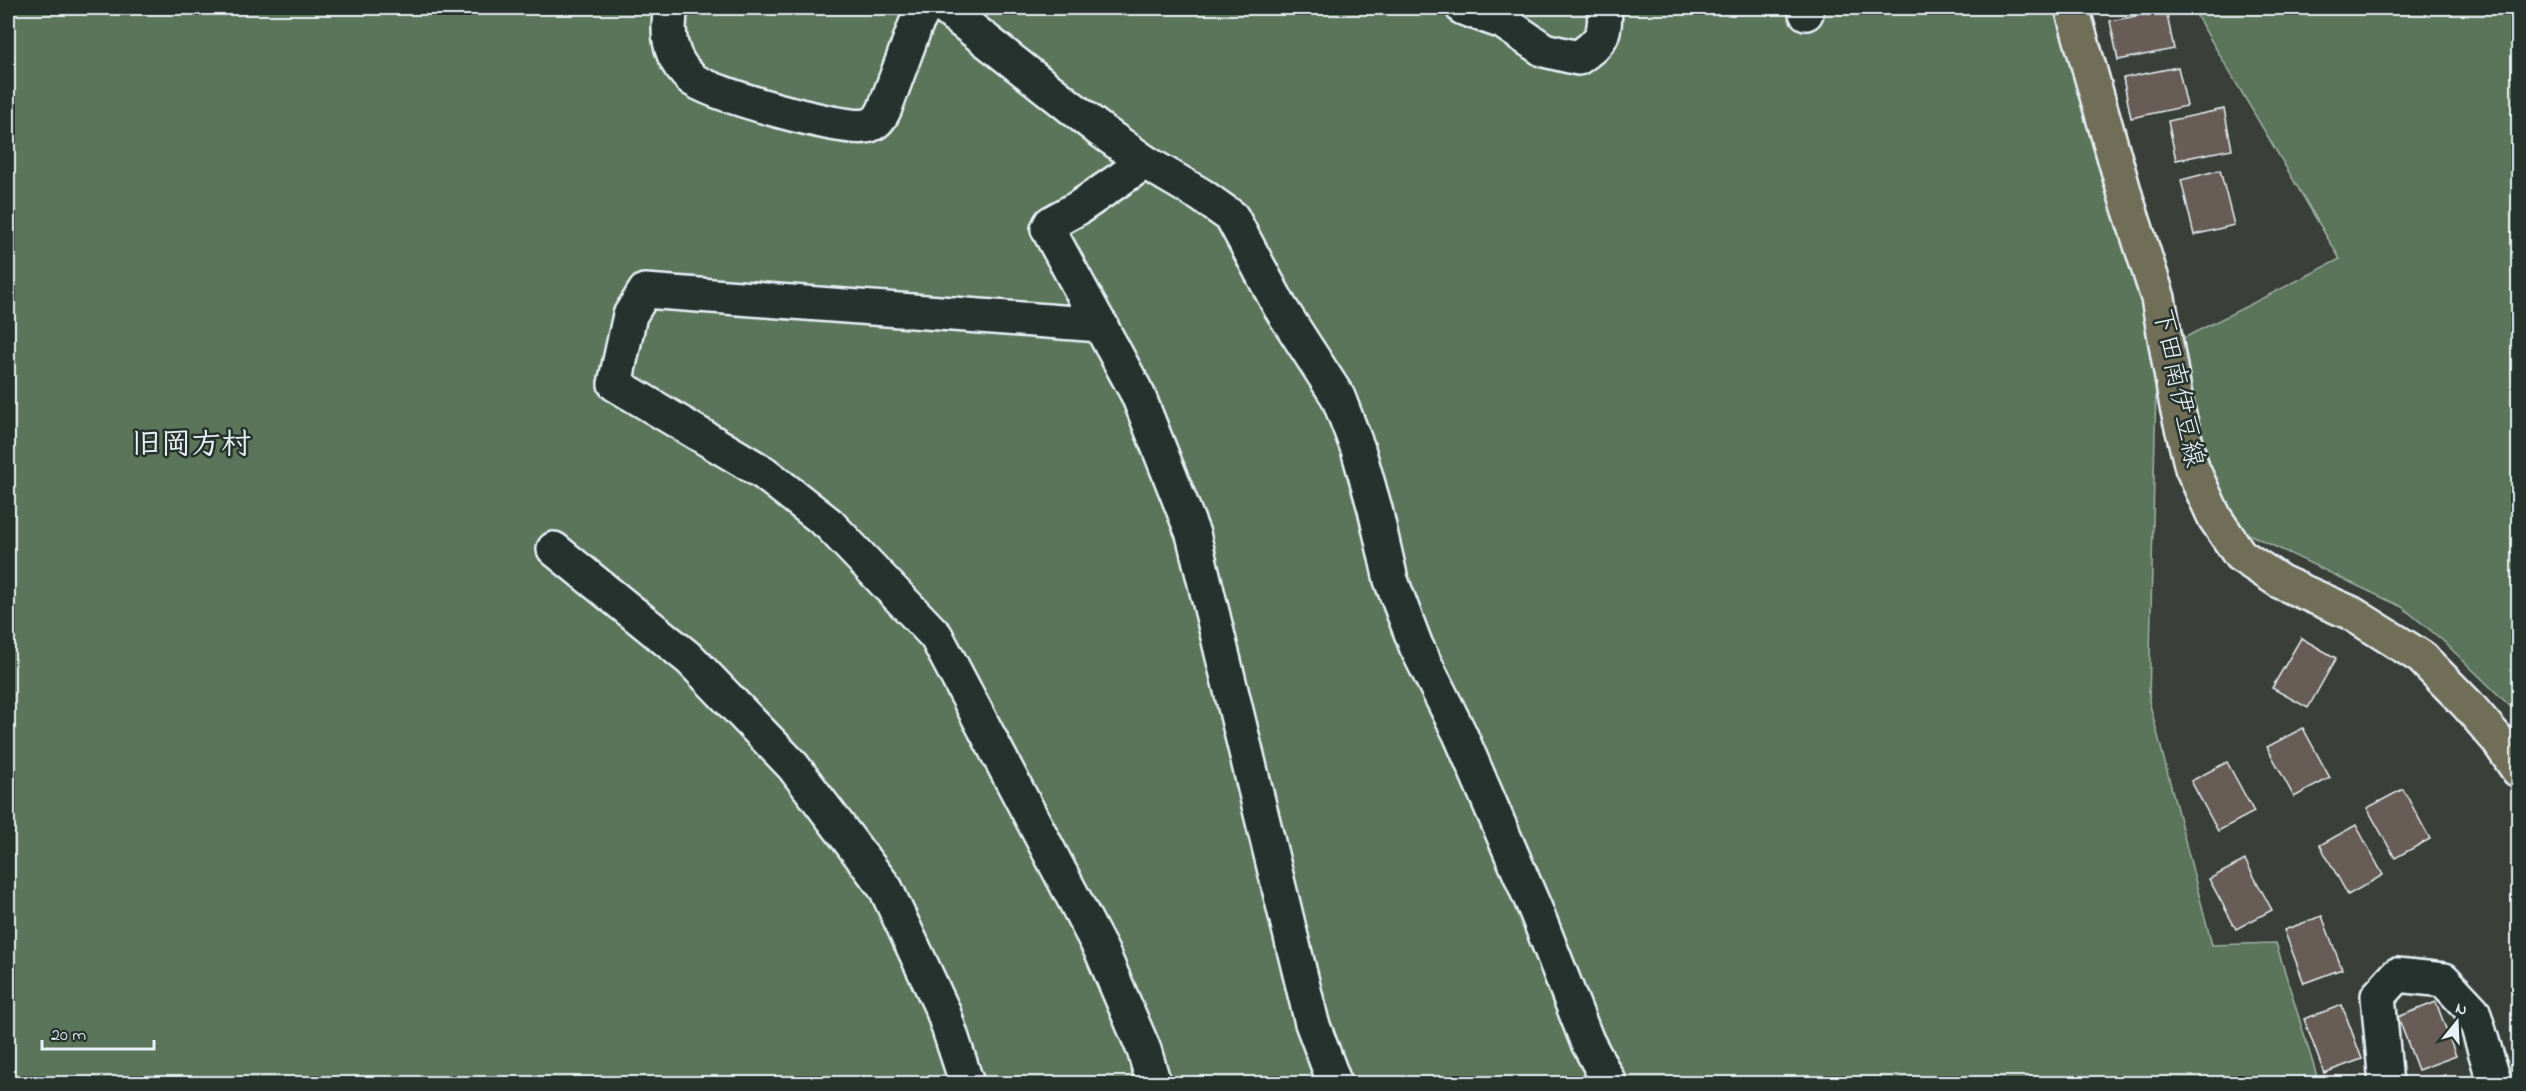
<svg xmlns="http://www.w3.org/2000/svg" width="2526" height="1091" font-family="'Indie Flower','Klee One',sans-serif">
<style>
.green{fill:#5a745a;stroke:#a1b2a9;stroke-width:1.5}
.building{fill:#685d56;stroke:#e8f1f8;stroke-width:1.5}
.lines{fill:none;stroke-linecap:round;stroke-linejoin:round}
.minor-casing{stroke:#e8f1f8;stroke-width:38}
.major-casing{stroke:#e8f1f8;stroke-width:38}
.minor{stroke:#26332d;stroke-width:33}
.major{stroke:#716e59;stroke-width:33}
.labels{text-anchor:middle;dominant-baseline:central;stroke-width:5;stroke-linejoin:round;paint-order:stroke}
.street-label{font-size:27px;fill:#e8f1f8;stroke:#26332d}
.quarter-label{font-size:30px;font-weight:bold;fill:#e8f1f8;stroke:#26332d}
</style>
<rect width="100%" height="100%" fill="#3a4039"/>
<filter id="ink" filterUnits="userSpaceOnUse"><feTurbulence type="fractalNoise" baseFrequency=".0167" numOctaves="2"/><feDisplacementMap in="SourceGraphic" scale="12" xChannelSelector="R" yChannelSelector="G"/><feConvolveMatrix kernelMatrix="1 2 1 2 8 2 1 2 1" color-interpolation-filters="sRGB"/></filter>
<g filter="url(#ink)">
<g class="green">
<polygon points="8,8 2066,8 2158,298 2149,701 2212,945 2276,943 2319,1083 8,1083"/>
<polygon points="2192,8 2518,8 2518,714 2441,639 2402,607 2215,518 2166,347 2340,259"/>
</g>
<g class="building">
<polygon points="2166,10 2174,49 2118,60 2110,21"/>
<polygon points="2178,67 2187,106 2131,118 2123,78"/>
<polygon points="2224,109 2232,149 2176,160 2168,121"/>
<polygon points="2220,170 2234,225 2194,235 2181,180"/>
<polygon points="2301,638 2336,658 2308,708 2272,688"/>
<polygon points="2303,728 2330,778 2294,797 2267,747"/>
<polygon points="2227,762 2254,812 2218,831 2191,781"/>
<polygon points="2403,789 2430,839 2395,858 2367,808"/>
<polygon points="2356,825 2383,875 2348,895 2320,845"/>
<polygon points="2245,860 2272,910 2236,929 2209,879"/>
<polygon points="2322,916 2342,969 2304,983 2284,930"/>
<polygon points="2436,1002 2456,1056 2418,1070 2398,1017"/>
<polygon points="2342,1005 2362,1059 2324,1073 2304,1019"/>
<polygon points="2445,1075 2448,1084 2422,1084"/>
</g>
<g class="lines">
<defs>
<g id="minor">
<path d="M671 8C666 34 670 59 691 78 709 94 843 131 866 126 877 124 881 117 885 108L916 24 925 8"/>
<polyline points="945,8 1100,130 1145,162 1201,195 1232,217 1280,307 1338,397 1358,449 1375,509 1391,580 1416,646 1460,734 1536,911 1587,1041 1610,1084"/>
<path d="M1463 8 1503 22 1544 50 1578 58C1600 43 1607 35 1604 8"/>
<polyline points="1805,8 1806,13"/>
<polyline points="1145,162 1078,208 1051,223 1048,229 1138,395 1193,534 1312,1023 1335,1084"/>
<polyline points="1101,325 645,291 630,315 615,384 764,473 829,524 936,636 1102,952 1144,1050 1154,1084"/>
<polyline points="554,549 691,660 793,766 886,889 943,1011 967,1084"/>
<polyline points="2386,1084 2378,996 2397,975 2444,980 2473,1011 2495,1084"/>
</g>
<polyline id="major" points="2072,8 2126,198 2158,298 2177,407 2192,468 2215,518 2240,555 2281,582 2351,613 2421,657 2467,704 2497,739 2518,770"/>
</defs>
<use href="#minor" class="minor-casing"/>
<use href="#major" class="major-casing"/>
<use href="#minor" class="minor"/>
<use href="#major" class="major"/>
</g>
</g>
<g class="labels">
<g class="street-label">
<text transform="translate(2177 388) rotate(78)">下田南伊豆線</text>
</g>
<g class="quarter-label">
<text x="191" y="446">旧岡方村</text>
</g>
</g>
<rect width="2526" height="1091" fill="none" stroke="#26332d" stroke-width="30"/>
<rect x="15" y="15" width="2496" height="1061" fill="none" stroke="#e8f1f8" stroke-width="2" filter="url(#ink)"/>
<g transform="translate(2457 1022) rotate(18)" stroke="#26332d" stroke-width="4.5" paint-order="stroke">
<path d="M0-4.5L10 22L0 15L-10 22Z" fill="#e8f1f8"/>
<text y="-9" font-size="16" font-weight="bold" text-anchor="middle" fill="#e8f1f8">N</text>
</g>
<path d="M42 1040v9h112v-9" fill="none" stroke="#e8f1f8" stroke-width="3"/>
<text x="51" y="1040" font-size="18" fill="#e8f1f8" stroke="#26332d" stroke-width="4.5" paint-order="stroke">20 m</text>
</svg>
